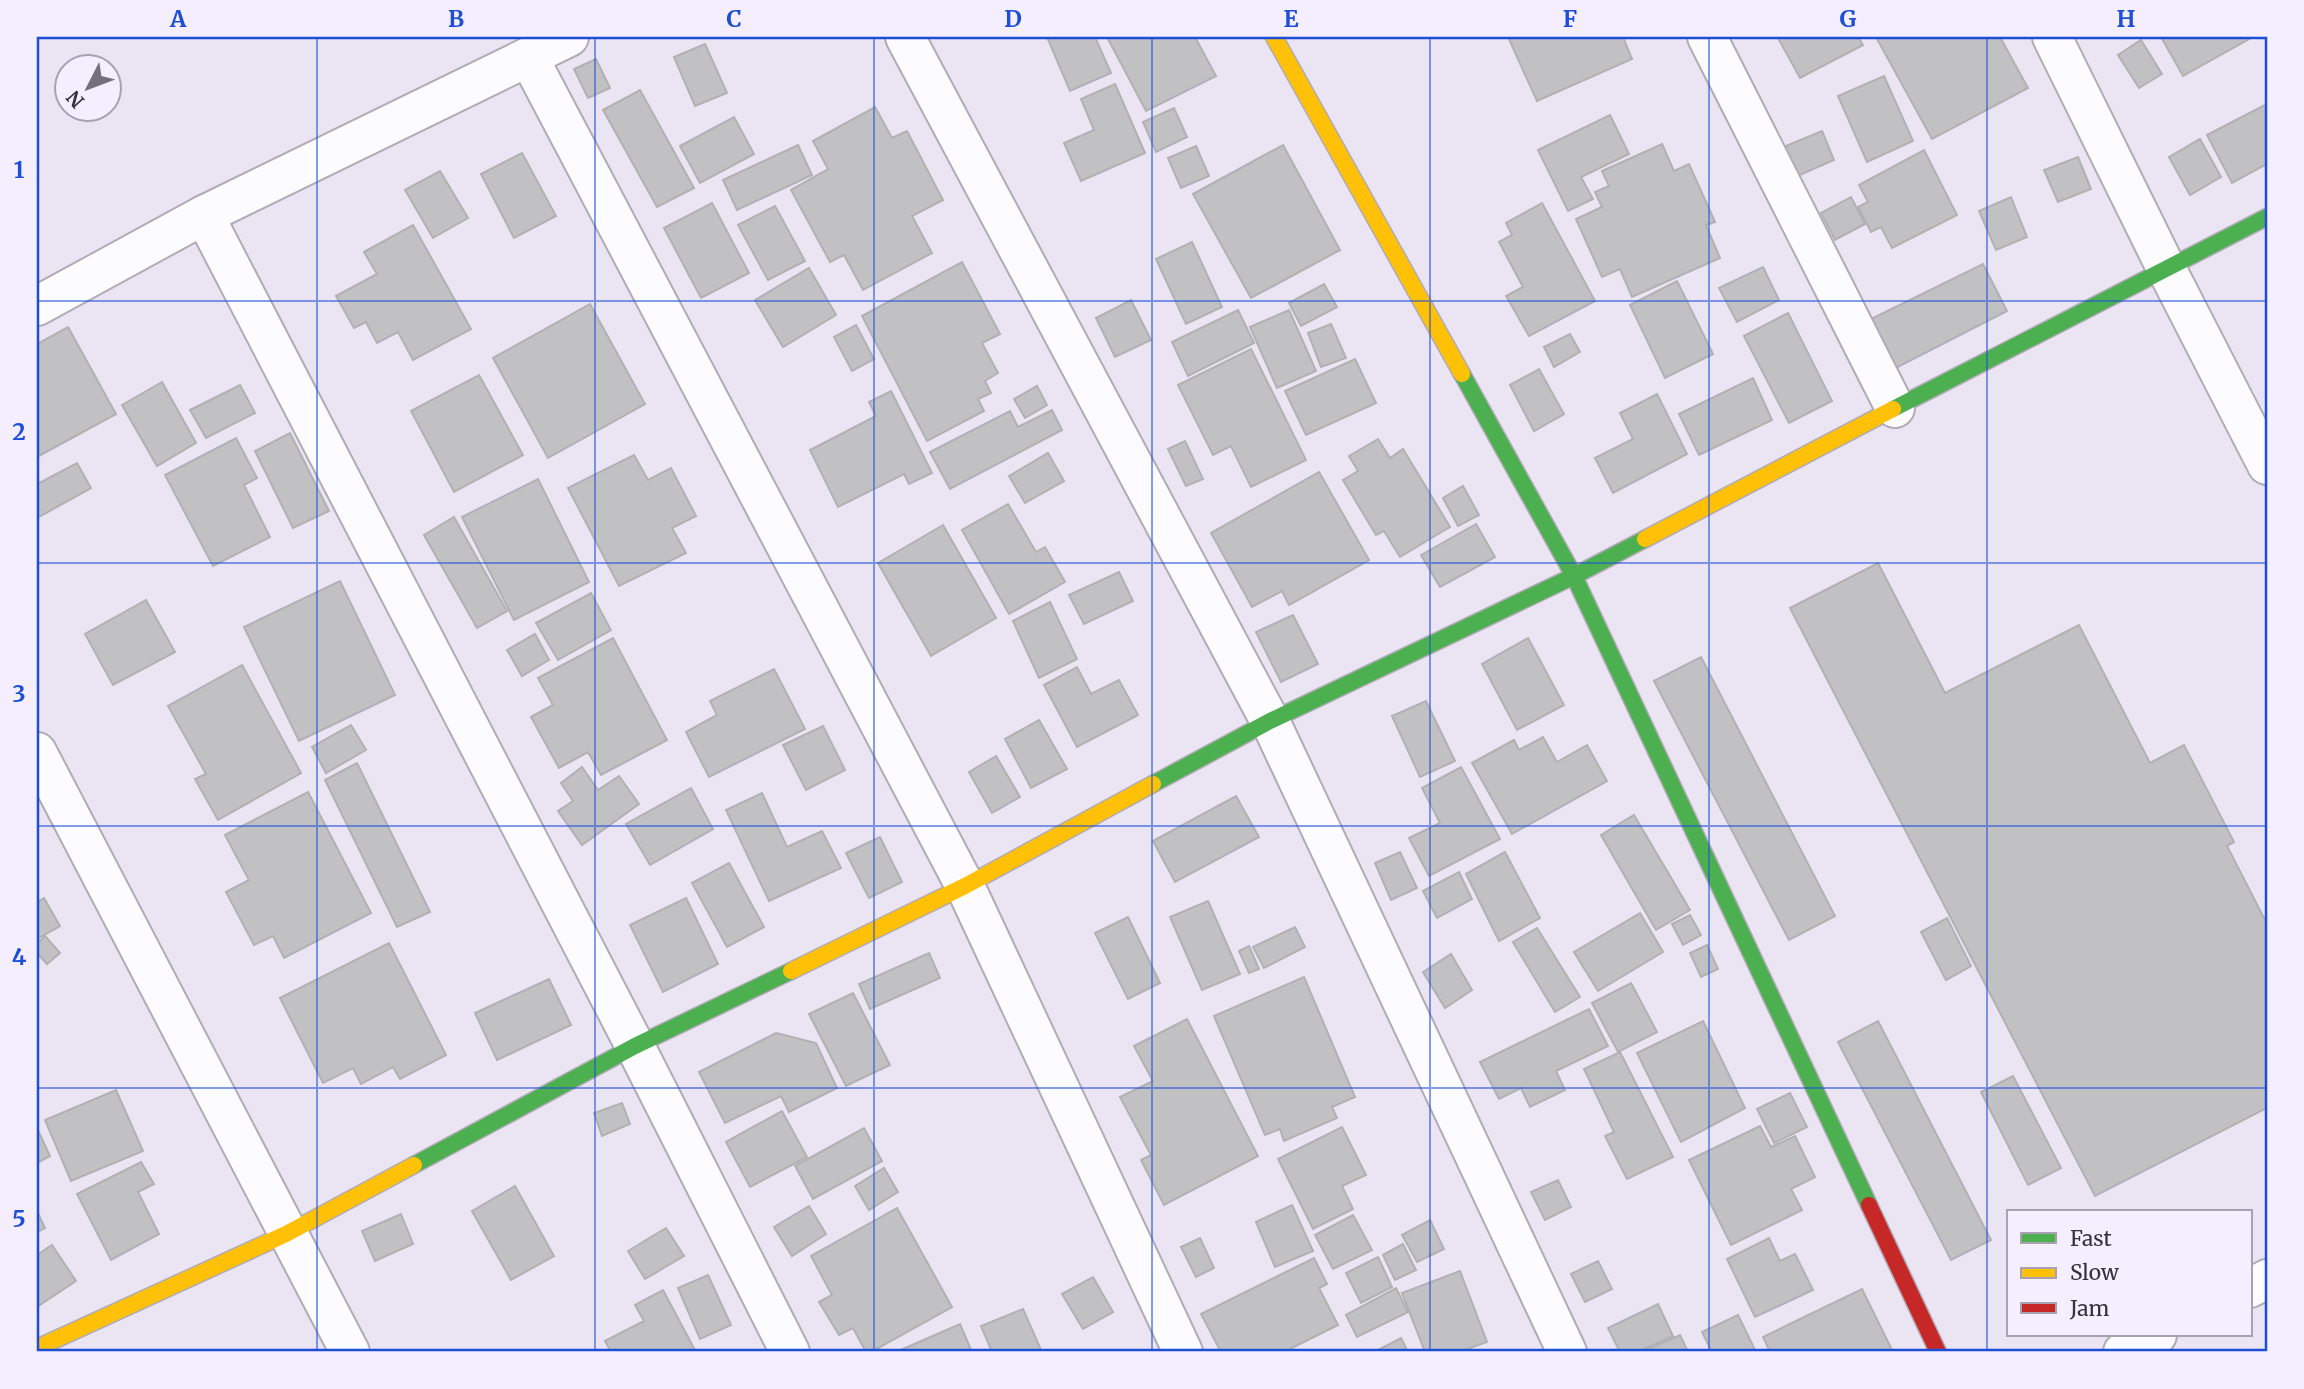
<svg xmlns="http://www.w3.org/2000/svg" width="2304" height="1389" font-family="Merriweather,serif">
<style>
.building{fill:#c1c1c3;stroke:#b1b1b3;stroke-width:2}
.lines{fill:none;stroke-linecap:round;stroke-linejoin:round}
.street-casing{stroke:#b1abb6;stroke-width:42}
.fast-casing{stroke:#b1abb6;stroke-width:19}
.slow-casing{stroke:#b1abb6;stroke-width:19}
.jam-casing{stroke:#b1abb6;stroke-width:19}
.street{stroke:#fcfbfd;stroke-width:38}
.fast{stroke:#4caf50;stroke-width:16}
.slow{stroke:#ffc107;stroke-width:16}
.jam{stroke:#c62828;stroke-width:16}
.grid{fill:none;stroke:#1d4ed8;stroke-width:2;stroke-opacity:0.55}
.neatline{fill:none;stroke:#1d4ed8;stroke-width:2.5}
.grid-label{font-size:23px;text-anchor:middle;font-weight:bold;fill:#1d4ed8}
</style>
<rect width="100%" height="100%" fill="#ebe4f3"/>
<g class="building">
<polygon points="1047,37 1095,37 1111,73 1070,91"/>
<polygon points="1107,37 1195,37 1216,76 1146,111"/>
<polygon points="1508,37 1623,37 1632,59 1537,101"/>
<polygon points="1781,37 1858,37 1863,45 1800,78 1778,38"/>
<polygon points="1876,37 2000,37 2028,88 1932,139"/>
<polygon points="2161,37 2248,37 2249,39 2183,76"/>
<polygon points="2141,40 2162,74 2139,88 2118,55"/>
<polygon points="705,44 727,93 695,106 674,57"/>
<polygon points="596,59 610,88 588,98 574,69"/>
<polygon points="1884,76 1913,141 1867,162 1838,96"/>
<polygon points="1115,84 1145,153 1081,181 1064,143 1094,130 1081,99"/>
<polygon points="640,90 694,188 657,207 603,110"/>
<polygon points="2267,104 2267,164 2232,183 2207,135"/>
<polygon points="875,107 892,138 907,131 943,200 912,216 932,253 863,290 844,255 830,262 791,190 828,169 813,141"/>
<polygon points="1174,108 1187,137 1156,152 1143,122"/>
<polygon points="1610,115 1629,154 1581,177 1593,199 1568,211 1538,150"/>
<polygon points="734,117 754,154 700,183 680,146"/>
<polygon points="1822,131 1834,160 1793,178 1781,148"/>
<polygon points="2200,139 2221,177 2190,195 2169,157"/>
<polygon points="1662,144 1674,171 1689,164 1715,222 1706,225 1720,258 1632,297 1620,269 1602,277 1576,219 1602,207 1595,192 1609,186 1602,171"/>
<polygon points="798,145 812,175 737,210 723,180"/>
<polygon points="1283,145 1340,250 1251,298 1193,194"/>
<polygon points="1196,146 1209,176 1181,188 1168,158"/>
<polygon points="1924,150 1957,215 1892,248 1881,227 1871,232 1858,207 1868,202 1859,185"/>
<polygon points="522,153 556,216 514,238 481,174"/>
<polygon points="2078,157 2091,189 2058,202 2044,170"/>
<polygon points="440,171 468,218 433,238 405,190"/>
<polygon points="1851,197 1865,224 1835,240 1821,213"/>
<polygon points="2011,197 2027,237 1996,250 1979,211"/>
<polygon points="712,203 749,273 701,298 664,228"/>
<polygon points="1542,203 1595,301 1529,336 1506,296 1523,287 1499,242 1512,235 1506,223"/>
<polygon points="775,206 805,261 768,280 738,225"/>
<polygon points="413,225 471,329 413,360 398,332 377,343 366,322 354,328 336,296 377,274 364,252"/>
<polygon points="1192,242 1222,307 1186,324 1156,259"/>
<polygon points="962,262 1000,334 982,343 998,373 985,381 991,393 978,399 984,411 927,441 862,316"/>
<polygon points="1983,264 2007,311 1892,370 1867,321"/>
<polygon points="1763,267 1779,300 1737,322 1719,288"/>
<polygon points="809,268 836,315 783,347 755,300"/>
<polygon points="1677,281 1713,354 1665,378 1630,305"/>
<polygon points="1324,284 1337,307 1301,326 1289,303"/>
<polygon points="1131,300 1151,340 1115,357 1096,318"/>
<polygon points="590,304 645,404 548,458 493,358"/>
<polygon points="1238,310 1254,343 1188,376 1172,342"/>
<polygon points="1289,310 1316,371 1277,388 1250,327"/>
<polygon points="1788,313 1832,401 1789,423 1744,336"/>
<polygon points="1331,324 1346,358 1321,367 1308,333"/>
<polygon points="856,325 874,359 852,371 834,337"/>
<polygon points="68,327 116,414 37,457 37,344"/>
<polygon points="1570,334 1580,352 1554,367 1544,347"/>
<polygon points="1251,349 1306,460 1251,487 1231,446 1213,455 1178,385"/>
<polygon points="1355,359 1376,403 1306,435 1285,391"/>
<polygon points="1539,369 1564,414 1534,431 1510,385"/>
<polygon points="479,375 523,455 454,492 411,411"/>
<polygon points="1753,378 1772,420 1699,455 1679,414"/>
<polygon points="162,382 196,443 157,466 122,405"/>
<polygon points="240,385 255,413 206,438 190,410"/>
<polygon points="1037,386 1047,405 1025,418 1014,399"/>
<polygon points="891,391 932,473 909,484 904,474 838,507 810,450 876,416 869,402"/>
<polygon points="1657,394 1687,454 1613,493 1595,458 1633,439 1620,413"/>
<polygon points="1052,410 1062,430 950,489 930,452 1010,411 1018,427"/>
<polygon points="290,433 329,511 293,528 255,451"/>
<polygon points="236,438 257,478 244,485 270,537 213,566 165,475"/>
<polygon points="1378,439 1390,458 1403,449 1450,527 1400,557 1384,531 1376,535 1343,480 1358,471 1349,456"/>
<polygon points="1185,441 1203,479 1186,486 1168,449"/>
<polygon points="1048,453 1064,481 1025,503 1009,476"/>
<polygon points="634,455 648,480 671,468 696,516 672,528 686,553 619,586 568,488"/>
<polygon points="77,463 91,488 37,518 37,484"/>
<polygon points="1319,472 1369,560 1289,605 1282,591 1252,607 1211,533"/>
<polygon points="538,479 589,582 514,620 462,517"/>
<polygon points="1463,486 1479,515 1458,526 1443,498"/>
<polygon points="1008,504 1036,552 1045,547 1065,582 1009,614 962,530"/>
<polygon points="454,517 507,611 477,628 424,535"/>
<polygon points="1476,524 1495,557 1440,587 1421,555"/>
<polygon points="943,525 996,618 931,656 878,563"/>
<polygon points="1878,563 1945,693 2079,625 2150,763 2184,745 2234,842 2227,846 2265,920 2267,919 2267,1108 2095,1196 1790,608"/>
<polygon points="1119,572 1133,601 1084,624 1069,595"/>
<polygon points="340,581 395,695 299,741 244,627"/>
<polygon points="591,593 611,630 558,660 536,623"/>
<polygon points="146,600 175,652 113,685 85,634"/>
<polygon points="1050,602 1077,659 1039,678 1013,621"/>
<polygon points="1293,615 1318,664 1281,682 1256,632"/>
<polygon points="535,634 549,660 522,676 507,650"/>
<polygon points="613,638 667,740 601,775 588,752 559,768 531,717 553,705 538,678"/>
<polygon points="1528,638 1564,705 1517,730 1482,664"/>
<polygon points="1701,657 1835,916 1789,940 1654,681"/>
<polygon points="242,665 301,773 218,820 195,779 206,774 168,706"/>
<polygon points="1077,667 1091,694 1119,680 1138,715 1077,747 1044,685"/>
<polygon points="774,669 805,729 709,777 686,732 717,715 710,701"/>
<polygon points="1426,701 1455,761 1420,777 1392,716"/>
<polygon points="1039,720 1067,769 1031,788 1005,739"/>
<polygon points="351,725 366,750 326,773 312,747"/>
<polygon points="823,726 845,770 806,790 783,745"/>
<polygon points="1543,737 1557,762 1587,745 1607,781 1512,834 1472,763 1514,740 1519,750"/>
<polygon points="996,756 1020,797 992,813 969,772"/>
<polygon points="357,763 430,912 397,927 325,780"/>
<polygon points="582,767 598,790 619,776 639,804 582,845 558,811 573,801 561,783"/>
<polygon points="1461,767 1500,839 1429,876 1409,838 1440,823 1422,788"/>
<polygon points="691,788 713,829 650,865 626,824"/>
<polygon points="308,792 371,913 284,958 273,936 254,945 226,892 249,880 225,835"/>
<polygon points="762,793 787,847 822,831 841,868 769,901 726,810"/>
<polygon points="1236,796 1259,837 1175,882 1153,841"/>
<polygon points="1634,815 1690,910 1656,930 1601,835"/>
<polygon points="880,837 902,882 869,898 846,853"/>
<polygon points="1400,852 1417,888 1391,900 1375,863"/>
<polygon points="1505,852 1540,918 1499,941 1466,874"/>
<polygon points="729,863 764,927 727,947 692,883"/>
<polygon points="1459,872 1472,899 1437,918 1423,891"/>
<polygon points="44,898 60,926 37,939 37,902"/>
<polygon points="686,898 718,964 663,992 630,925"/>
<polygon points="1208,901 1240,974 1202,990 1170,917"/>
<polygon points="1640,913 1663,952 1598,991 1574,952"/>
<polygon points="1690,915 1701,935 1683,945 1672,924"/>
<polygon points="1128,917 1160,983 1128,999 1095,933"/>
<polygon points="1947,918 1971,966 1946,980 1921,932"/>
<polygon points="1295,927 1305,947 1264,968 1253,947"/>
<polygon points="1537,928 1580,997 1555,1012 1513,942"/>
<polygon points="45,936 60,953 47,964 37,953 37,944"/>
<polygon points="389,943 446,1055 400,1079 393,1067 361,1084 353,1068 323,1083 280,998"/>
<polygon points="1707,945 1718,969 1701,977 1690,953"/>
<polygon points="1249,946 1259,969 1249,973 1239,951"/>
<polygon points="929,953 940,978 870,1009 859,984"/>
<polygon points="1451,954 1472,990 1445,1008 1423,972"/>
<polygon points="1304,977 1355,1097 1332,1107 1337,1118 1284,1141 1280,1129 1265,1135 1214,1016"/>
<polygon points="549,979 571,1025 497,1060 475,1013"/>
<polygon points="1631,983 1657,1032 1618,1052 1592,1003"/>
<polygon points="853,993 890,1065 846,1086 809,1014"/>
<polygon points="1589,1009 1608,1046 1556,1071 1565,1090 1530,1107 1521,1088 1499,1099 1480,1062"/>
<polygon points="1187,1019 1258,1156 1164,1205 1141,1160 1151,1155 1120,1097 1153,1081 1134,1046"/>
<polygon points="1703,1021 1745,1108 1681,1142 1637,1053"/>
<polygon points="1878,1021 1991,1240 1951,1260 1838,1042"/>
<polygon points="776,1033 816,1043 837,1088 789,1112 781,1096 725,1123 699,1072"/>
<polygon points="1620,1052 1673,1157 1627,1179 1605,1136 1614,1132 1584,1069"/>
<polygon points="2013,1076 2061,1168 2028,1185 1981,1092"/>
<polygon points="116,1090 143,1151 71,1181 45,1120"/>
<polygon points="1790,1093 1807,1127 1774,1143 1757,1109"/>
<polygon points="622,1103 630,1124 602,1136 594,1113"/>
<polygon points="782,1111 807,1157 750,1187 726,1142"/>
<polygon points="1760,1126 1771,1147 1795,1136 1815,1177 1791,1189 1802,1210 1731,1245 1689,1160"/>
<polygon points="1342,1127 1366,1175 1342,1186 1353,1209 1313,1229 1278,1159"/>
<polygon points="37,1128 50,1156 37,1163"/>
<polygon points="864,1128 882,1161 813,1199 795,1166"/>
<polygon points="141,1162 154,1184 138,1192 159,1234 111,1260 77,1194"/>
<polygon points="884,1168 898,1192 869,1210 855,1186"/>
<polygon points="1558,1180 1571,1207 1545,1220 1531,1192"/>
<polygon points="515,1186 554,1256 511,1280 472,1211"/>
<polygon points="1292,1205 1313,1251 1275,1267 1256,1222"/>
<polygon points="809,1206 826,1234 792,1256 774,1227"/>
<polygon points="897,1208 952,1307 871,1352 866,1352 853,1328 839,1335 819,1302 832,1295 811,1256"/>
<polygon points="37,1211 45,1228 37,1232"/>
<polygon points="401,1214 413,1244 375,1261 362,1231"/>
<polygon points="1353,1215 1372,1250 1333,1269 1315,1235"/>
<polygon points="1430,1220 1444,1249 1417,1262 1402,1235"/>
<polygon points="666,1228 684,1256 645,1279 628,1251"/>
<polygon points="1200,1238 1214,1268 1196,1277 1181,1247"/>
<polygon points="1769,1238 1780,1261 1795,1254 1813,1290 1755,1317 1727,1259"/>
<polygon points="1403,1244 1416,1270 1395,1280 1383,1255"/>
<polygon points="52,1245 76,1281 37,1307 37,1255"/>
<polygon points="1378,1257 1392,1287 1361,1303 1346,1273"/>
<polygon points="1314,1258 1327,1284 1319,1288 1338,1325 1284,1352 1221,1352 1201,1314"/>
<polygon points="1598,1261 1612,1289 1585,1302 1571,1274"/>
<polygon points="1460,1271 1487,1342 1459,1352 1425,1352 1402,1293"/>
<polygon points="708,1275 731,1325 700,1339 678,1288"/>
<polygon points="1093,1277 1113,1312 1083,1329 1062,1294"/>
<polygon points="1396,1288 1408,1312 1357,1337 1346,1315"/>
<polygon points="1862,1289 1893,1352 1770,1352 1763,1337"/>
<polygon points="663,1290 696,1352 611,1352 605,1341 644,1321 635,1305"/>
<polygon points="1658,1304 1673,1336 1638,1352 1620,1352 1608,1328"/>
<polygon points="1023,1309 1042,1352 992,1352 981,1326"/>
<polygon points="1738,1315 1756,1352 1712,1352 1702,1332"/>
<polygon points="960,1324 972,1352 896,1352"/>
<polygon points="1680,1335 1688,1352 1642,1352"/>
<polygon points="1401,1338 1408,1352 1374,1352"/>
</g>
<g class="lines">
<defs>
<g id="street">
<polyline points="905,37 1270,721 1567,1352"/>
<polyline points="1707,37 1895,408"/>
<polyline points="2052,37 2167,270 2267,465"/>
<polyline points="529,58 965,886 1183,1352"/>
<polyline points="204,215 635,1046 790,1352"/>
<polyline points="37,306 204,215 569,37"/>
<polyline points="37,752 350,1352"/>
<polyline points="2250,1288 2267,1279"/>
<polyline points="2123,1352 2157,1335"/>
</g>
<g id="fast">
<polyline points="1462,374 1574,576 1869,1205"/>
<polyline points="1893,409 2267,217"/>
<polyline points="1153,784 1270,721 1574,576 1645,539"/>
<polyline points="414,1165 635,1046 791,971"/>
</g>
<g id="slow">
<polyline points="1274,37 1462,374"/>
<polyline points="1645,539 1893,409"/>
<polyline points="791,971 965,886 1153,784"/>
<polyline points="37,1348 286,1234 414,1165"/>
</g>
<polyline id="jam" points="1869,1205 1938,1352"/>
</defs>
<use href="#street" class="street-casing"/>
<use href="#fast" class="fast-casing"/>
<use href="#slow" class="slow-casing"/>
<use href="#jam" class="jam-casing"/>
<use href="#street" class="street"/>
<use href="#fast" class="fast"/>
<use href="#slow" class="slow"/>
<use href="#jam" class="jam"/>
</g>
<path class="grid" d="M317 37V1352M595 37V1352M874 37V1352M1152 37V1352M1430 37V1352M1709 37V1352M1987 37V1352M37 301H2267M37 563H2267M37 826H2267M37 1088H2267"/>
<rect width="2304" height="1389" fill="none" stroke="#f5eefe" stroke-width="77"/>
<rect x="2007" y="1210" width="245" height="126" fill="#f5eefe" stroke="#a8a2b0" stroke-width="2"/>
<rect x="2021" y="1233" width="35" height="10" fill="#4caf50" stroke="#a8a2b0" stroke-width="2"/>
<text x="2070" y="1246" font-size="21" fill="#35303a">Fast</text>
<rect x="2021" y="1268" width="35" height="10" fill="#ffc107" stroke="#a8a2b0" stroke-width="2"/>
<text x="2070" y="1280" font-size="21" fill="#35303a">Slow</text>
<rect x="2021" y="1303" width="35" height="10" fill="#c62828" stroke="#a8a2b0" stroke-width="2"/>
<text x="2070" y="1316" font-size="21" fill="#35303a">Jam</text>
<g transform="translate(88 88) rotate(228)"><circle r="33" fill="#f5eefe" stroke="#a8a2b0" stroke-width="2"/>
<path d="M0-5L12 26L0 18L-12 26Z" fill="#756f7b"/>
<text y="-10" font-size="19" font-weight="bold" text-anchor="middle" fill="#35303a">N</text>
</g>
<rect x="38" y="38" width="2228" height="1312" class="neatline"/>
<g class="grid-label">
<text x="178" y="27">A</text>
<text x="456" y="27">B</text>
<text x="734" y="27">C</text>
<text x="1013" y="27">D</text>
<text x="1291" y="27">E</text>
<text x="1570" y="27">F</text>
<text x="1848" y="27">G</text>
<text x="2126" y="27">H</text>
<text x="19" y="178">1</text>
<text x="19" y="440">2</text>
<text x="19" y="702">3</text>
<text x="19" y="965">4</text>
<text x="19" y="1227">5</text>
</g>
</svg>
